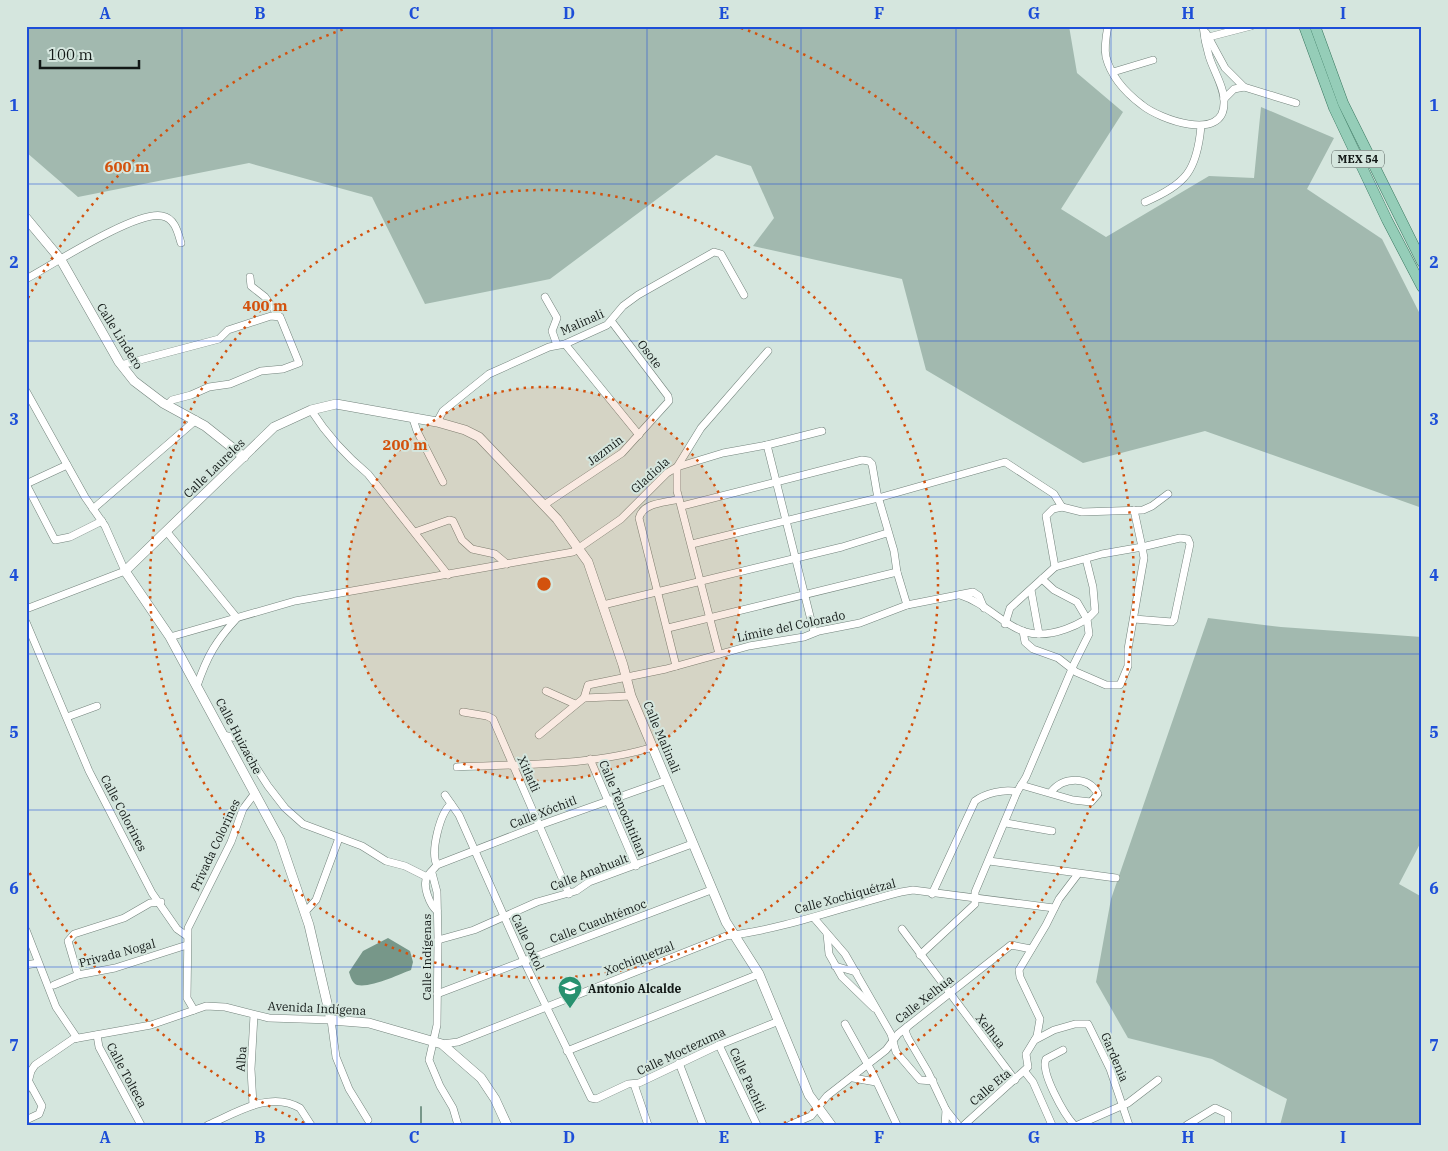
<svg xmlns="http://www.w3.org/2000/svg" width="1448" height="1151" font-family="'IBM Plex Serif',serif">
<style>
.green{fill:#a2b9af}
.water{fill:#779789}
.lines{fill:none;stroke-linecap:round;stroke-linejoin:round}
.stream{stroke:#779789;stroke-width:2}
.minor-casing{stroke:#73837c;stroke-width:8}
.tertiary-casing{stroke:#73837c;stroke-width:10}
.primary-casing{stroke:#3a7861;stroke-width:11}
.minor{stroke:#fff;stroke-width:7}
.tertiary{stroke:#fff;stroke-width:9}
.primary{stroke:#95cdb8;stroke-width:10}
.grid{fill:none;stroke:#1d4ed8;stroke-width:1;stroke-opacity:0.55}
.ring{fill:none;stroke:#d3520d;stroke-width:2.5;stroke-dasharray:2.5 5}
.labels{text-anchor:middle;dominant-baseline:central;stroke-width:4;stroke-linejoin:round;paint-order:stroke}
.shield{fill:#d5e6de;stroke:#4c5652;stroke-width:1}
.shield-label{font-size:11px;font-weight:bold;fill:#121816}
.street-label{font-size:12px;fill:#121816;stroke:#d5e6de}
.poi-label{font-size:12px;font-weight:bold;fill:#121816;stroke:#d5e6de;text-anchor:start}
.centre{fill:#d3520d;stroke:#d5e6de;stroke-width:2.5}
.ring-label{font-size:15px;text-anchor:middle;font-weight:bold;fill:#d3520d;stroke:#d5e6de;stroke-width:4;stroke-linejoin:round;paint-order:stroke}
.neatline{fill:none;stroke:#1d4ed8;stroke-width:2}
.grid-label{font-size:16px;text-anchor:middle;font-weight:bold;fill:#1d4ed8}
</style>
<rect width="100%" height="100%" fill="#d5e6de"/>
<g class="green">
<polygon points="26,26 1069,26 1077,73 1123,112 1061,209 1106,237 1209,176 1254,178 1261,107 1334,138 1307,189 1382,239 1422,318 1422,508 1205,431 1083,463 926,370 902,279 753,246 774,218 751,166 716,155 550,279 425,304 372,197 249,163 78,197 26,152"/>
<polygon points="1208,618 1281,627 1422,637 1422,840 1399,884 1422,897 1422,1125 1280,1125 1287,1099 1212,1059 1128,1038 1096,982 1111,899"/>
</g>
<path class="water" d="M388 938 410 951 413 962 411 970C400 974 362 992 354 983 351 980 350 975 349 972L363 951Z"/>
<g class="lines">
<polyline class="stream" points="421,1125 421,1107"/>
<defs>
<g id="minor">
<path d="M1108 26C1106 36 1104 47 1106 57 1111 76 1126 93 1142 105 1159 119 1224 143 1224 103 1225 88 1213 70 1209 56 1206 46 1204 36 1203 26"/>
<polyline points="1206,33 1225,68 1244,87"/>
<polyline points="1205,38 1251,26"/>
<polyline points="1113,72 1153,60"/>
<polyline points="1224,99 1234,89 1244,87 1296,103"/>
<path d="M1145 202C1186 184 1197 171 1201 126"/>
<path d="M26 279C52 265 137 210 162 216 175 218 178 233 181 243"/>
<polyline points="545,297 557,318 552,331 557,345"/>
<polyline points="565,344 639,435"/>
<polyline points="121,365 219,339 228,330 271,316 280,317"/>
<polyline points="26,391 85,497 105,526 125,571 26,609"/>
<polyline points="167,405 172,400 191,395 209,387 230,384 261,371 283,369 299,363 281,319 265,297 251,286 250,277"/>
<path d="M311 410C327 435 345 455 368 474L448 575"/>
<polyline points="413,419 417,431 443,482"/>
<polyline points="437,422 443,411 489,374 549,347 565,344 607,325 623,306 638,295 714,252 721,254 744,295"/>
<polyline points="26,484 55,540 70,537 102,521"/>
<polyline points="26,484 67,465"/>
<polyline points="544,505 622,453 669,401 668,396 612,322"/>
<polyline points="682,506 862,460 869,461 872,464 877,493 894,551 897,572 907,605"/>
<polyline points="93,509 196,420"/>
<path d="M167 532 237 618C216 641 207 656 197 686"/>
<polyline points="415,532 449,520 453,521 462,540 472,549 495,554 507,564"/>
<polyline points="692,544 878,498 1005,462 1054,494 1062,507"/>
<polyline points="1055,567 1046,516 1053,509 1062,507 1082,512 1143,510 1152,506 1168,494"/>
<polyline points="1031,590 1039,634"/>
<path d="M960 595C1001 608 1013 648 1066 629 1077 625 1088 620 1095 611L1093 587 1086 559"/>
<polyline points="603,605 842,547 887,533"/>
<polyline points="26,622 89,771 152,893 177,929 187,936"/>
<polyline points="1005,624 1010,608 1055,567 1102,554 1142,547 1134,510"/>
<polyline points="668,628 897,572"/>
<polyline points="1023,631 1025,642 1033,649 1058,658 1076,672 1106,685 1120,685 1128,666 1128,649 1144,558 1142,547 1180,538 1188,539 1190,544 1174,620 1172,622 1134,619"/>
<polyline points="814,632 767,445 822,431"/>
<polyline points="170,637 295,601 573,552 621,519 667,473 677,467 701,428 768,351"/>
<polyline points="719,654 677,491 677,467 723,453 767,445"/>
<path d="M676 666 639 518C643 502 666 503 679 499"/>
<polyline points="546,691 575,704"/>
<polyline points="584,698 588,685 666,669 749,646 804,637 819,631 860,623 907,605 973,592 979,596 984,608"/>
<polyline points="463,712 487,716 493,719 569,894"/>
<polyline points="67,717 97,706"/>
<polyline points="223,735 237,738 268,786 285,808 303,824 362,846 386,861 405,866 427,877"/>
<polyline points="539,735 584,698 631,696"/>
<polyline points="590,759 636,866"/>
<path d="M457 767C520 764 593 766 653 747"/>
<path d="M1021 785 1073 800 1091 802 1098 794C1088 775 1063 777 1051 792"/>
<polyline points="445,795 459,815 524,961 591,1098 596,1099 628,1084 639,1083 719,1045 779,1021"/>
<polyline points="1006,823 1052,831"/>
<polyline points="989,861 1116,878"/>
<path d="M437 865C430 852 440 813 451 804"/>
<polyline points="432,873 437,892 438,940 437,1025 429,1060 440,1086 453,1108 458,1125"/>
<path d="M932 894 975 801C984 794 1005 788 1017 792"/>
<path d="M437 911C430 905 422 886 427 877 429 873 434 869 437 865L540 825 667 780"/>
<polyline points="305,912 316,900 339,838"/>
<polyline points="814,918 845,954 891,1034 896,1052 920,1080 933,1081"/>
<polyline points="902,929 1015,1080"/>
<polyline points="26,930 56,1007 77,1038"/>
<polyline points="827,934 829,954 842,977 874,1008"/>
<polyline points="438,940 474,930 537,902 576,891 589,882 692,844"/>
<polyline points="920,955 975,904 975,892 1017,792 1026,777 1074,664 1089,634 1087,619 1077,602 1054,590 1042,579"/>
<polyline points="26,965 38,963"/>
<polyline points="835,966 856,972"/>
<polyline points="78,975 68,941 74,934 124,918 150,903 161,902"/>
<polyline points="54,985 78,975 115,968 187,945"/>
<polyline points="437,994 711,890"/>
<polyline points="194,1010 187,998 188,928 231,842 243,809 255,793"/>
<polyline points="845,1024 873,1074 897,1125"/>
<polyline points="907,1027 905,1031 908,1038 928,1072 946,1110 958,1125"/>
<polyline points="97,1035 99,1047 141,1125"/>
<polyline points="1035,1040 1054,1030 1075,1024 1088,1024 1110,1069 1129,1125"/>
<path d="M442 1044 458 1042 726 936C785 929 842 907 901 892L913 890 1054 908"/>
<polyline points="719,1045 757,1125"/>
<path d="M1063 1050 1046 1059C1040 1072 1064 1114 1074 1125"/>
<polyline points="567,1051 759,974"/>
<polyline points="679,1063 703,1125"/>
<polyline points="1025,1072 1033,1082 1052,1125"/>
<polyline points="853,1078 876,1082"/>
<polyline points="634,1084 648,1125"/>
<polyline points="26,1090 31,1071 35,1065 73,1039 151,1025 206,1006 225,1007 269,1018 331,1020 336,1057 349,1089 368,1120"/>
<polyline points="253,1105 251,1069 254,1015"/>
<polyline points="26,1120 39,1114 42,1106 29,1082"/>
<path d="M208 1125C236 1113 270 1090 300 1108L311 1125"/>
<polyline points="790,1125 811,1116 827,1096 886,1050 898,1034 1011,945 1031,949"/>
<polyline points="945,1125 946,1110"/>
<polyline points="964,1125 1028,1067 1026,1054 1037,1036 1040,1019 1020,977 1019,970 1046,925 1059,899 1078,874"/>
<polyline points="1078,1125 1128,1103 1158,1080"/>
<polyline points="1187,1125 1215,1108 1228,1114 1228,1125"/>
</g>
<g id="tertiary">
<polyline points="26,218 61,260 119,362 134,381 163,403 205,426 244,457"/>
<polyline points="507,1125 495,1099 481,1078 442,1044 369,1023 331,1020 309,925 280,840 170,637 125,571 274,427 311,410 336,404 437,422 465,430 479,437 557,519 588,562 623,665 631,696 726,922 759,974 809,1095 831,1125"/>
</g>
<g id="primary">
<polyline points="1304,26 1334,108 1387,220 1422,287"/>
<polyline points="1315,26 1343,103 1422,262"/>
</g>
</defs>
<use href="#minor" class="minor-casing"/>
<use href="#tertiary" class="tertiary-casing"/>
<use href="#primary" class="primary-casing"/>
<use href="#minor" class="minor"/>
<use href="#tertiary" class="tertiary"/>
<use href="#primary" class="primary"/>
</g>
<path class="grid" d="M182 26V1125M337 26V1125M492 26V1125M647 26V1125M801 26V1125M956 26V1125M1111 26V1125M1266 26V1125M26 184H1422M26 341H1422M26 497H1422M26 654H1422M26 810H1422M26 967H1422"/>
<circle cx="544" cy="584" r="197" fill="#d3520d" fill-opacity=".12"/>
<g class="ring">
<circle cx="544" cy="584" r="197"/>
<circle cx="544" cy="584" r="394"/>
<path d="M304 1123A590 590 0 0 1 28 870M28 298A590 590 0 0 1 347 28M741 28A590 590 0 0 1 784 1123"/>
</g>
<defs>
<symbol id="school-pin" viewBox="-11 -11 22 30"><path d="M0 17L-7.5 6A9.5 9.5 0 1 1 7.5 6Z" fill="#27916f" stroke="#d5e6de"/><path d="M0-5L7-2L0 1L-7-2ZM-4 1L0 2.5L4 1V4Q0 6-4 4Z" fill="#fff"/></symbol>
</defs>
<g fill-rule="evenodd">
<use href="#school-pin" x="556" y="974" width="28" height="38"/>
</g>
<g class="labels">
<rect class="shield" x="1332" y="150.5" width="52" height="17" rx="4"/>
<g class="shield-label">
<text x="1358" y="159">MEX 54</text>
</g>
<g class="street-label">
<text transform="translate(582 322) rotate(-24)">Malinali</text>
<text transform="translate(120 336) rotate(58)">Calle Lindero</text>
<text transform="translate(650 354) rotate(53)">Osote</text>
<text transform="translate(605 450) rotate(-37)">Jazmín</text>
<text transform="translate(214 468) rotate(-44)">Calle Laureles</text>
<text transform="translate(650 475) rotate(-42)">Gladiola</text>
<text transform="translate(791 626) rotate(-12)">Límite del Colorado</text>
<text transform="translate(239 736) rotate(62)">Calle Huizache</text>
<text transform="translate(662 737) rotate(67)">Calle Malinali</text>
<text transform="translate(529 774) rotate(66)">Xitlatli</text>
<text transform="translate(623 808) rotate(67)">Calle Tenochtitlan</text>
<text transform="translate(543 812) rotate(-21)">Calle Xóchitl</text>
<text transform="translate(124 813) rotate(62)">Calle Colorines</text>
<text transform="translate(215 845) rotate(-65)">Privada Colorines</text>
<text transform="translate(589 872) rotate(-21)">Calle Anahualt</text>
<text transform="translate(845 896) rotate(-15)">Calle Xochiquétzal</text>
<text transform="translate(598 921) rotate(-21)">Calle Cuauhtémoc</text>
<text transform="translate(528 942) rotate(65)">Calle Oxtol</text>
<text transform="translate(117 953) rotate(-15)">Privada Nogal</text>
<text transform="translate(426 957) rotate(-90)">Calle Indígenas</text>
<text transform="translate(639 958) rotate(-21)">Xochiquetzal</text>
<text transform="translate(924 999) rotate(-38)">Calle Xelhua</text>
<text transform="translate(317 1008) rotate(3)">Avenida Indígena</text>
<text transform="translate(991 1031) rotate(52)">Xelhua</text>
<text transform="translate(681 1051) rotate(-25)">Calle Moctezuma</text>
<text transform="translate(1115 1057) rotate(67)">Gardenia</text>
<text transform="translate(241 1059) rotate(-86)">Alba</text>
<text transform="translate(127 1075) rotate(62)">Calle Tolteca</text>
<text transform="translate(748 1080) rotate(65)">Calle Pachtli</text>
<text transform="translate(990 1087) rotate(-40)">Calle Eta</text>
</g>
<g class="poi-label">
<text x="588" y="988">Antonio Alcalde</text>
</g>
</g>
<circle cx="544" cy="584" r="8" class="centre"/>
<g class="ring-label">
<text x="127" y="172">600 m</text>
<text x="265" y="311">400 m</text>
<text x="405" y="450">200 m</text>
</g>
<rect width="1448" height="1151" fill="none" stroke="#d5e6de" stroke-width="55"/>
<path d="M40 60v8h99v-8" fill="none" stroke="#121816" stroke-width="2.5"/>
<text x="48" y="60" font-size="15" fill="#121816" stroke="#d5e6de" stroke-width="4" paint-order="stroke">100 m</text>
<rect x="28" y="28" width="1392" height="1096" class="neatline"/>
<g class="grid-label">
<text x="105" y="19">A</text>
<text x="260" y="19">B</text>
<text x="414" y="19">C</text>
<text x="569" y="19">D</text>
<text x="724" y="19">E</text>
<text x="879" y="19">F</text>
<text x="1034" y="19">G</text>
<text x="1188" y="19">H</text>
<text x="1343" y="19">I</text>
<text x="14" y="111">1</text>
<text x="1434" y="111">1</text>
<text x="14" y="268">2</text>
<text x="1434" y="268">2</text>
<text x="14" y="425">3</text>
<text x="1434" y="425">3</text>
<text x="14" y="581">4</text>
<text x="1434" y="581">4</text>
<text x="14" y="738">5</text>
<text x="1434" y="738">5</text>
<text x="14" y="894">6</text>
<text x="1434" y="894">6</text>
<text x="14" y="1051">7</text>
<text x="1434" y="1051">7</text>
<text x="105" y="1143">A</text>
<text x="260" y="1143">B</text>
<text x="414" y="1143">C</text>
<text x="569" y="1143">D</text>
<text x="724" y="1143">E</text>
<text x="879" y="1143">F</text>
<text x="1034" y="1143">G</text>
<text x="1188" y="1143">H</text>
<text x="1343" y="1143">I</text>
</g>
</svg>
